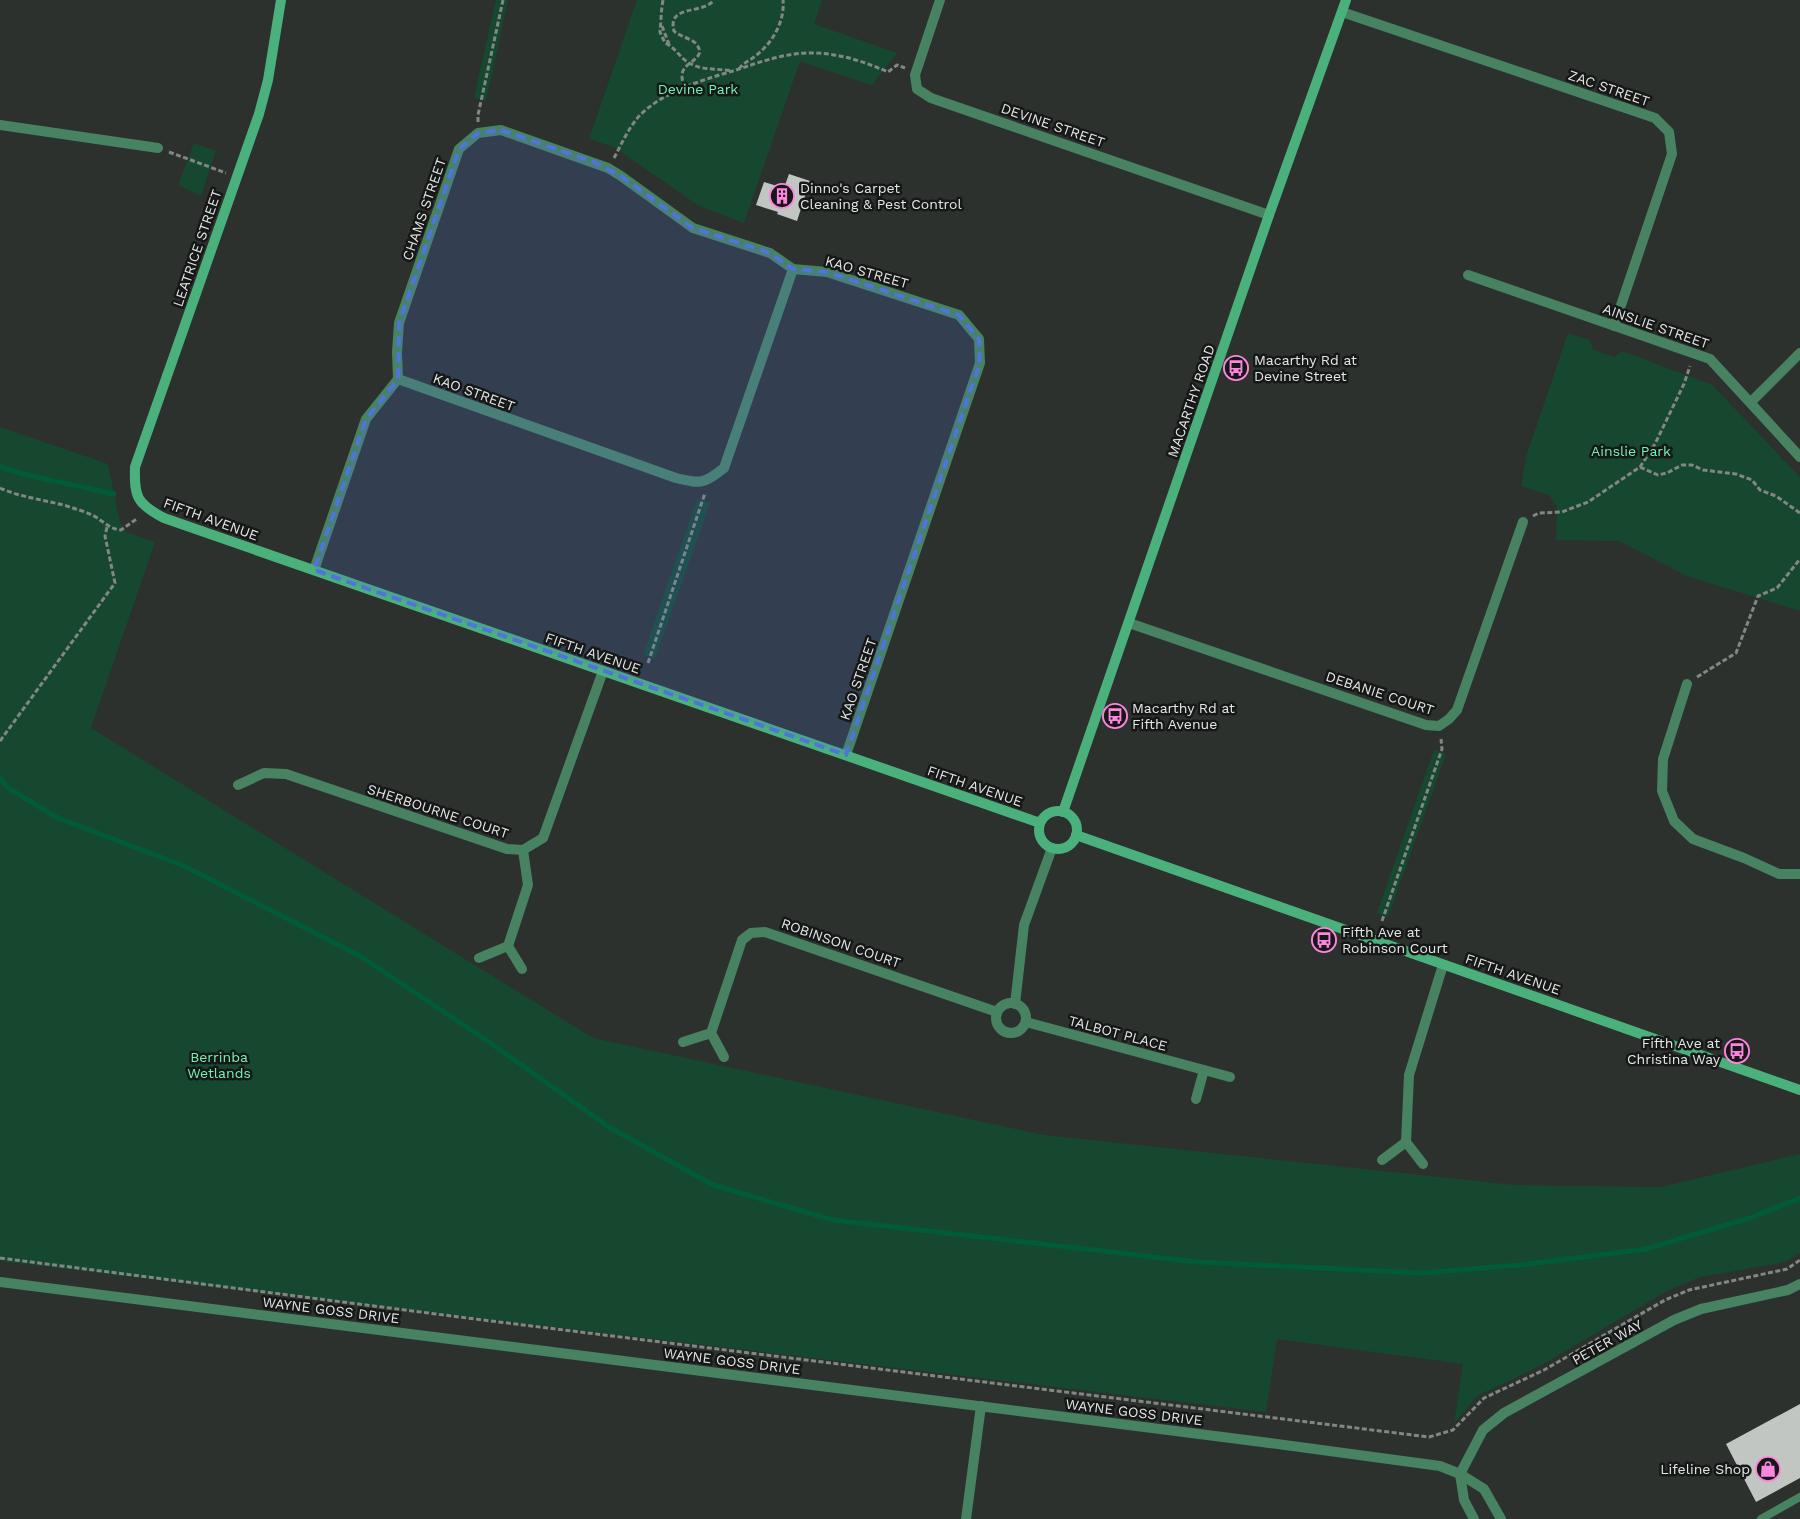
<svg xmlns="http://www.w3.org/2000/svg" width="1800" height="1519" font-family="'Work Sans',sans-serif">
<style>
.green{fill:#16482f}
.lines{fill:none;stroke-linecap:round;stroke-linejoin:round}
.stream{stroke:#005b36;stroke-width:5}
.building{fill:#c1c6c3}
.path{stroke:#838784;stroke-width:3;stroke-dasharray:5 2.5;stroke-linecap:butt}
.lane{stroke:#478261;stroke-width:8}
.street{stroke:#478261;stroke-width:10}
.secondary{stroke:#4bb17c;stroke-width:10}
.marked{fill:#4f74db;fill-opacity:0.2;stroke:#4f74db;stroke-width:4;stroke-dasharray:10 6;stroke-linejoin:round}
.labels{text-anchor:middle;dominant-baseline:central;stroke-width:5;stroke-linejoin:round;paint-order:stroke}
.street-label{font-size:14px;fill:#e4e7e5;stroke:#161817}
.park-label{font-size:14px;fill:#73f5b0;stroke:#161817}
.poi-label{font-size:14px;fill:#e4e7e5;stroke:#161817;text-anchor:start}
</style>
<rect width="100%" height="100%" fill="#2c312e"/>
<g class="green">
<polygon points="496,0 508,0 486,101 474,98"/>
<polygon points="637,0 822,0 814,24 897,53 872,85 800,61 744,223 699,206 614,147 589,139"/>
<polygon points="194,143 216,151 201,196 178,185"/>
<polygon points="1568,333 1590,340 1593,350 1614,357 1622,351 1712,385 1800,477 1800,611 1687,576 1619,541 1556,540 1557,507 1549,495 1521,486 1526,457"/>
<polygon points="0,427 108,464 120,523 126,532 155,542 91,728 593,1038 1044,1135 1514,1185 1661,1187 1800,1154 1800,1253 1785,1262 1700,1277 1667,1291 1540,1366 1477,1396 1454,1423 1463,1364 1277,1339 1266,1412 0,1261"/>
<polygon points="697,499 710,503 655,659 643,655"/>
<polygon points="1434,750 1446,754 1388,917 1377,913"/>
</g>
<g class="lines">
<g class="stream">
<polyline points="0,467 27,475 114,494"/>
<polyline points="0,778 8,788 58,818 184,866 360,956 486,1040 609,1127 713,1185 833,1220 1198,1262 1422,1273 1521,1265 1646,1249 1750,1218 1800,1198"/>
</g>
</g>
<g class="building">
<polygon points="789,174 810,181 797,221 777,214 778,212 756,205 764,182 784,188"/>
<polygon points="1800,1404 1800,1478 1756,1502 1726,1444"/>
</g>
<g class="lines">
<g class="path">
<path d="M663 0C661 11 661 22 660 32L665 43C674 46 680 58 689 63 703 71 717 68 732 71"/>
<polyline points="662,26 669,44"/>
<path d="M739 69C743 63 749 61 754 57 772 44 785 22 783 0"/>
<path d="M684 88C683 82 680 75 684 69 689 61 706 57 697 45 692 38 680 37 674 31 667 4 702 15 714 0"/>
<polyline points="478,122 478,115 503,0"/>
<polyline points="169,152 226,173"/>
<path d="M614 158C622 143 629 127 640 115 666 90 703 80 736 70 760 62 782 54 807 53 835 52 863 61 888 72L897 65 905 68"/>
<polyline points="1640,467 1658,475 1667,473 1682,465 1692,465 1703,470 1736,474 1752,480 1760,490 1776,496 1800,513"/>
<path d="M0 488C24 499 51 500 76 509 83 511 94 515 100 520 108 525 111 529 121 530L138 518"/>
<polyline points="1533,516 1539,513 1562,512 1588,502 1640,467 1655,444 1684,384 1690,366"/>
<polyline points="648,663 705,493"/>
<polyline points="1697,677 1736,653 1758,596 1777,588 1800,559"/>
<polyline points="0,741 115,583 105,536 107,527"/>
<polyline points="1382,921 1442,749 1441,739"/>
<polyline points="0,1258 475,1319 1429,1437 1453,1430 1484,1398 1544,1370 1665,1300 1689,1290 1787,1269 1800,1260"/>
</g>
<polyline class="lane" points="1761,1519 1800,1497"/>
<g class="street">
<polyline points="940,0 915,75 917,89 931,98 1269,215"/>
<polyline points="1342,12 1655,118 1669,132 1672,154 1614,326"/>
<polyline points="0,125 158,148"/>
<polyline points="1468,275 1710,359 1800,457"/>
<path d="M398 379 676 478C701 484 704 484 724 468L793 269 827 272 959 315 979 339 980 363 846 755"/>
<polyline points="1751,402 1800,353"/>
<polyline points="314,570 366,419 398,379 397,352 399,323 459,149 478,133 501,130 608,168 621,176 693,228 770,253 793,269"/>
<polyline points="1129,623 1426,725 1439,726 1449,719 1457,710 1523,522"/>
<polyline points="1687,684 1663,759 1662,791 1674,821 1693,839 1744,858 1779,874 1800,874"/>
<polyline points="238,785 264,773 286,774 507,849 523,850 543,838 603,671"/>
<polyline points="508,946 528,885 523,850"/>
<polyline points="479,958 508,946 522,969"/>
<circle cx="1011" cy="1018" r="15"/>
<polyline points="1015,1004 1024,925 1052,848"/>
<polyline points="1026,1022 1230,1077"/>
<polyline points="711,1033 742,940 751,933 765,932 997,1012"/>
<polyline points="683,1042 711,1033 724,1057"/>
<polyline points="1196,1099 1204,1070"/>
<polyline points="1406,1142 1409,1075 1443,965"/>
<polyline points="1382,1160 1406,1142 1423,1164"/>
<polyline points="0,1282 1262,1442 1440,1466 1460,1474 1484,1489 1501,1519"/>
<polyline points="1460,1474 1483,1430 1504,1413 1674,1320 1701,1309 1788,1290 1800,1284"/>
<polyline points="1460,1474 1464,1500 1474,1519"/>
<polyline points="966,1519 981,1406"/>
</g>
<g class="secondary">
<path d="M281 0 268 80 259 114 135 467C134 497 137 504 164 518L1040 823"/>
<circle cx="1058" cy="830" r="19"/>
<polyline points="1063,812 1269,215 1346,0"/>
<polyline points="1076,835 1800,1090"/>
</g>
</g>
<path class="marked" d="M501 130 594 162 621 176 693 228 770 253 793 269 827 272 959 315 979 339 980 363 846 755 314 570 366 419 398 379 399 323 459 149 478 133Z"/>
<defs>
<symbol id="building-ring" viewBox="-11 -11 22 22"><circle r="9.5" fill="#161817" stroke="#fe85df" stroke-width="1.5"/><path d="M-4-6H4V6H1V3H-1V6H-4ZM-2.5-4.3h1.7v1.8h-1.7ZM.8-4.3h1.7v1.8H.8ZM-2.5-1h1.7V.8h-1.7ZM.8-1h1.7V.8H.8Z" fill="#fe85df"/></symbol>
<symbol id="bus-ring" viewBox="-11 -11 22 22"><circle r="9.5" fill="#161817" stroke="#fe85df" stroke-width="1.5"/><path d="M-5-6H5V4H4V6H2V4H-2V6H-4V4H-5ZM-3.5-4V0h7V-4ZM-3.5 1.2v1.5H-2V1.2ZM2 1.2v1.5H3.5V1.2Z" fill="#fe85df"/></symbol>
<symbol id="shop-ring" viewBox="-11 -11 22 22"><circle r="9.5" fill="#161817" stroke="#fe85df" stroke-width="1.5"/><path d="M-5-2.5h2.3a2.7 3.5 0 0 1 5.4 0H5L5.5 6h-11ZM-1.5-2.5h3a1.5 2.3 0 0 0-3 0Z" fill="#fe85df"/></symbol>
</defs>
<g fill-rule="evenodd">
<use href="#building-ring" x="768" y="182" width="28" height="28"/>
<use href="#bus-ring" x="1222" y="354" width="28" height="28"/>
<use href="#bus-ring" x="1101" y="702" width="28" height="28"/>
<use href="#bus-ring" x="1310" y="926" width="28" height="28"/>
<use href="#bus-ring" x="1723" y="1037" width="28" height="28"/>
<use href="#shop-ring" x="1754" y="1455" width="28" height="28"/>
</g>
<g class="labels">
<g class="street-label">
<text transform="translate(1609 88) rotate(19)">ZAC STREET</text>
<text transform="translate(1053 125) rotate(19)">DEVINE STREET</text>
<text transform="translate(424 209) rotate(-71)">CHAMS STREET</text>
<text transform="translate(197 248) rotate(-71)">LEATRICE STREET</text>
<text transform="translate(867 272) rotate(16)">KAO STREET</text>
<text transform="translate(1656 326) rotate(19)">AINSLIE STREET</text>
<text transform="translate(474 392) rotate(20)">KAO STREET</text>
<text transform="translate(1191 401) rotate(-71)">MACARTHY ROAD</text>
<text transform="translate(211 519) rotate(20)">FIFTH AVENUE</text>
<text transform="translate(593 653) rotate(19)">FIFTH AVENUE</text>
<text transform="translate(858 679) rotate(-71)">KAO STREET</text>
<text transform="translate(1380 693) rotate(18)">DEBANIE COURT</text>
<text transform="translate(975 786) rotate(19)">FIFTH AVENUE</text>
<text transform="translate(438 811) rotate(18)">SHERBOURNE COURT</text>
<text transform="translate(841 943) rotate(19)">ROBINSON COURT</text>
<text transform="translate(1513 974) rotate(19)">FIFTH AVENUE</text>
<text transform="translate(1118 1033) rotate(15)">TALBOT PLACE</text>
<text transform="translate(331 1310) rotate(7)">WAYNE GOSS DRIVE</text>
<text transform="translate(1607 1342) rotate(-29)">PETER WAY</text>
<text transform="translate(732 1361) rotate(7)">WAYNE GOSS DRIVE</text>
<text transform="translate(1134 1412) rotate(7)">WAYNE GOSS DRIVE</text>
</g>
<g class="park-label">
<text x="698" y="89">Devine Park</text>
<text x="1631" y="451">Ainslie Park</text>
<text x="219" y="1057">Berrinba<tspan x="219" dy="16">Wetlands</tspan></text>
</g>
<g class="poi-label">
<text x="800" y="188">Dinno's Carpet<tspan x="800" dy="16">Cleaning &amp; Pest Control</tspan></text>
<text x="1254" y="360">Macarthy Rd at<tspan x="1254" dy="16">Devine Street</tspan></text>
<text x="1132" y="708">Macarthy Rd at<tspan x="1132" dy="16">Fifth Avenue</tspan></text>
<text x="1342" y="932">Fifth Ave at<tspan x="1342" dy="16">Robinson Court</tspan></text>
<text x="1720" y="1043" text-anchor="end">Fifth Ave at<tspan x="1720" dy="16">Christina Way</tspan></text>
<text x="1750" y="1469" text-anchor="end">Lifeline Shop</text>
</g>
</g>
</svg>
